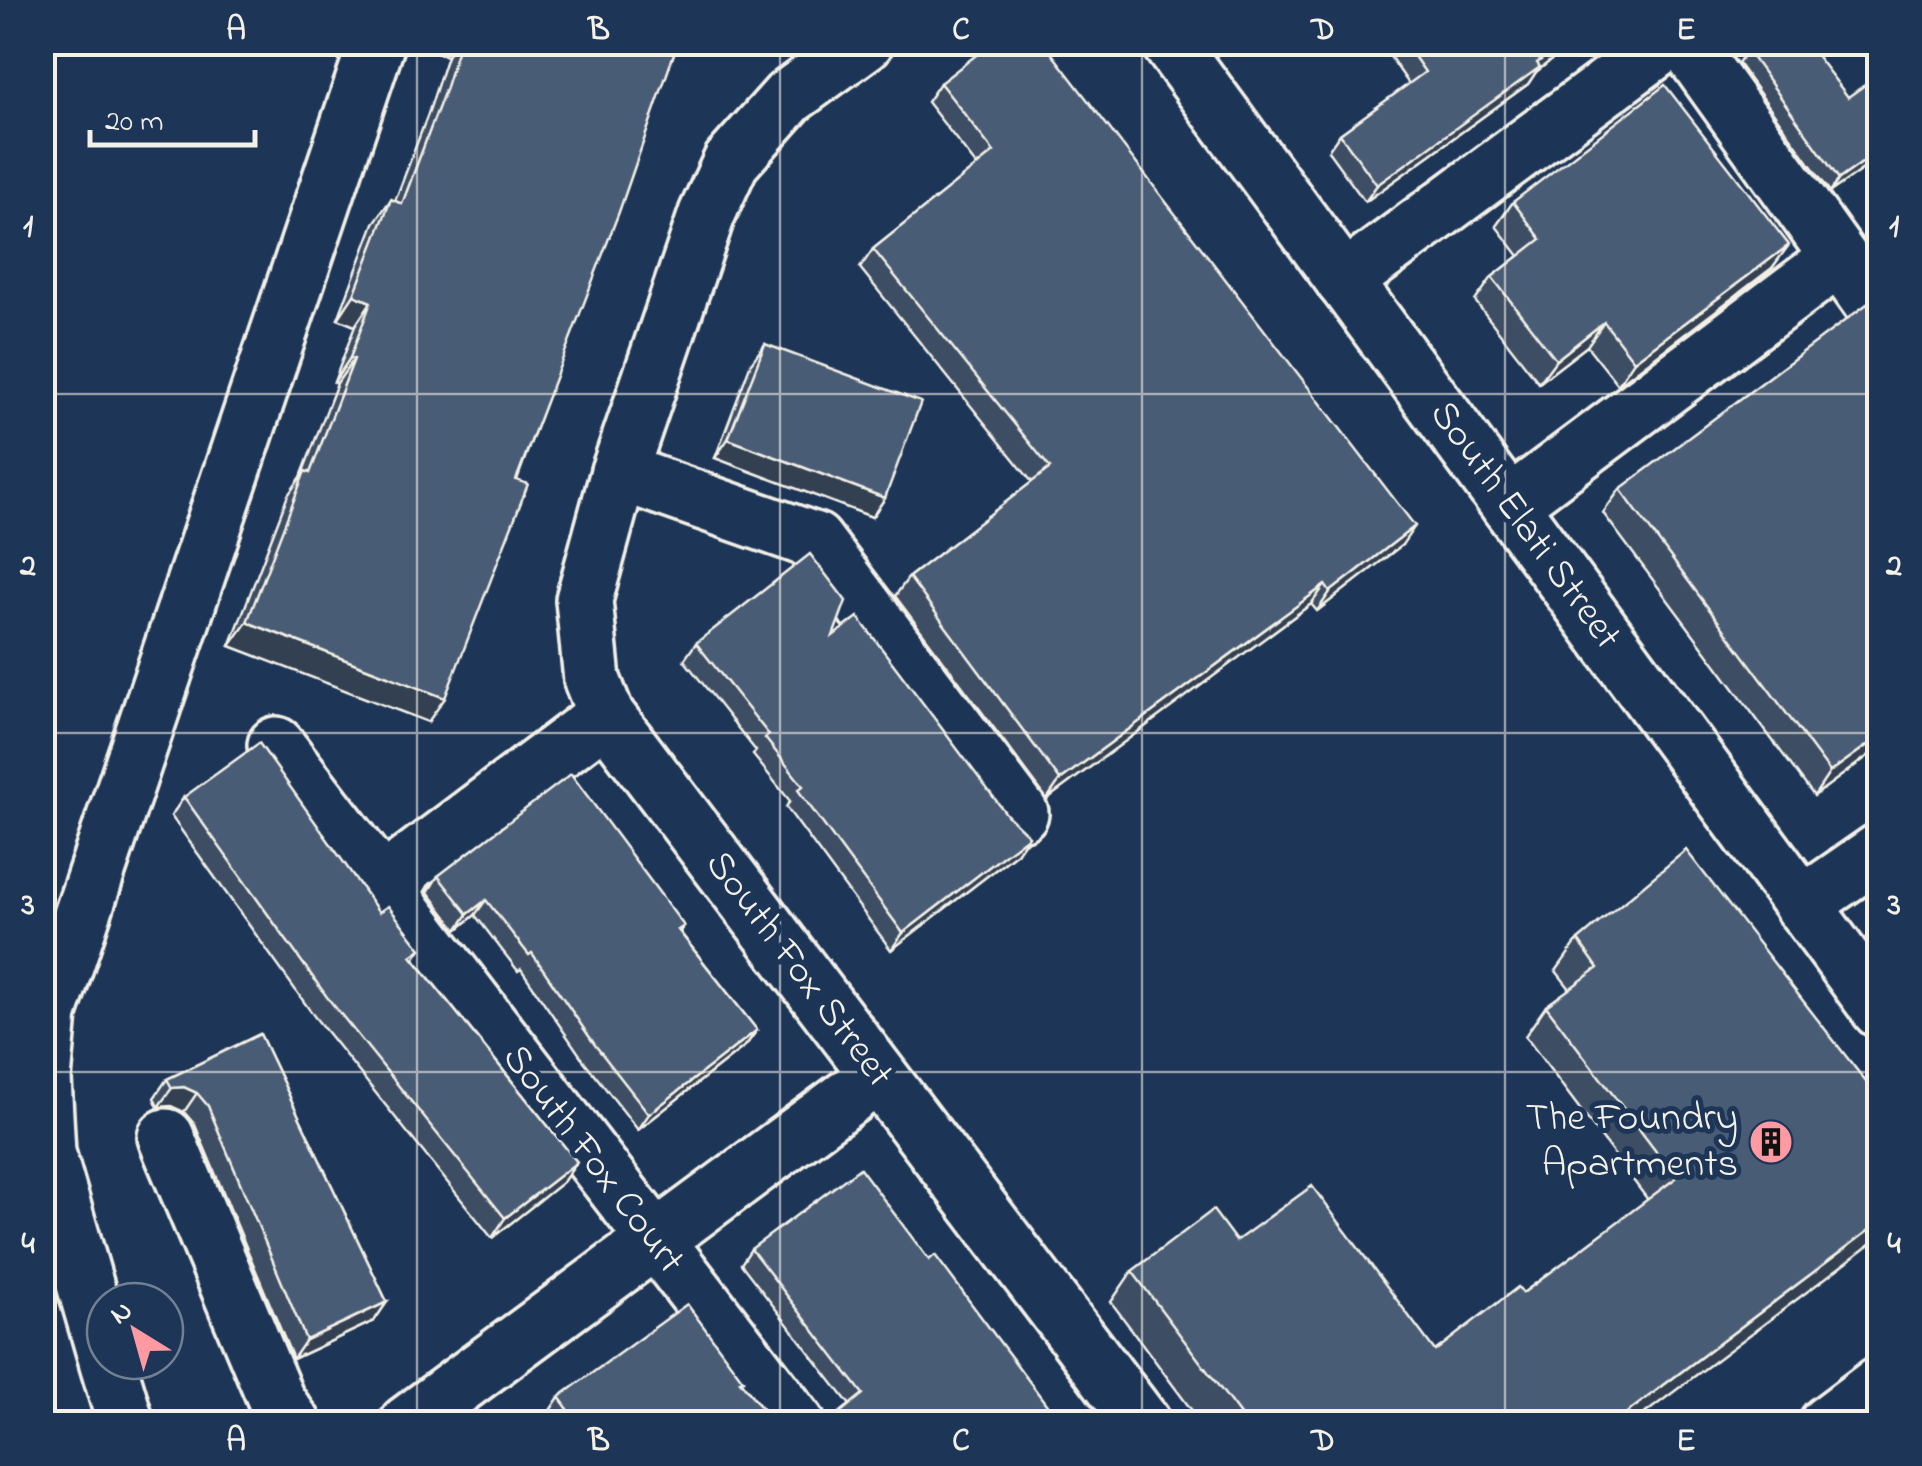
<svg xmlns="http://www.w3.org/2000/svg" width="1922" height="1466" font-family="'Indie Flower',sans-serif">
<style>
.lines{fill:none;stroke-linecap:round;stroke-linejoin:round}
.minor-casing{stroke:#f4f1e8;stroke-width:62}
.minor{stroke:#1d3557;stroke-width:55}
.wall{fill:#3e4e64;stroke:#f4f1e8;stroke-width:2.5}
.shaded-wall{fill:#324051;stroke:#f4f1e8;stroke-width:2.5}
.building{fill:#485b74;stroke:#f4f1e8;stroke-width:2.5}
.grid{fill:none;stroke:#f4f1e8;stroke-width:2.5;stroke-opacity:0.55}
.labels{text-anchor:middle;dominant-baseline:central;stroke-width:10;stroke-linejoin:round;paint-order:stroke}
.street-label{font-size:40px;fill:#f4f1e8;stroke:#1d3557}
.poi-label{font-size:40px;fill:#f4f1e8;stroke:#1d3557;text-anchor:end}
.neatline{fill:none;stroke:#f4f1e8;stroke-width:4}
.grid-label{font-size:32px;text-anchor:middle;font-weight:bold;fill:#f4f1e8}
</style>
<rect width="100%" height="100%" fill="#1d3557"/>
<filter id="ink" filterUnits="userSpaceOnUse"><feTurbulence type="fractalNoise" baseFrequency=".01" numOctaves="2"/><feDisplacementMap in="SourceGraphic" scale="20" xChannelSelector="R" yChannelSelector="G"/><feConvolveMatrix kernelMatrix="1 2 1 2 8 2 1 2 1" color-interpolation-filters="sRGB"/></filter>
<g filter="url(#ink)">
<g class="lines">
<defs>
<g id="minor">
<polyline points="865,42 789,97 731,162 707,214 619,472 584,600 592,680 606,715 1143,1424"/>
<polyline points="1169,42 1880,1010"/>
<polyline points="1685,42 1880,315"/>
<polyline points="1344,281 1667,42"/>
<polyline points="619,472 815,541 1020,813"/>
<polyline points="1509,505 1839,258"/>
<polyline points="606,715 407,865 390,894 797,1424"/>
<polyline points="276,745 390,894"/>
<polyline points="1802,905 1880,851"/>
<polyline points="166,1137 277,1402 293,1424"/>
<polyline points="105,1353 47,1153 43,1079 49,1013 377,42"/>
<polyline points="107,1361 126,1424"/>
<polyline points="407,1424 877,1076"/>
<polyline points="1827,1424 1880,1384"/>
</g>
</defs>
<use href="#minor" class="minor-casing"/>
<use href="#minor" class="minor"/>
</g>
<g class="wall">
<polygon points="440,42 678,42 428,722 230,646 288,495 301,477 337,383 334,382 355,326 338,319 374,223 391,199 395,201 428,114 447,56 436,52"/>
<polygon points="1380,42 1574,42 1536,72 1528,84 1365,202 1328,151 1340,134 1409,84"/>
<polygon points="1747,50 1880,157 1830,192 1738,63"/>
<polygon points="940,83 1402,545 1317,611 1311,604 1047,799 895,596 909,577 1032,482 860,268 873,249 977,166 927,102"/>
<polygon points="1513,202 1772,268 1618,385 1587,346 1539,383 1475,301 1492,277 1519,256 1496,226"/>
<polygon points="1880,321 1880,747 1814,796 1603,513 1620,489"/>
<polygon points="765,344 885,498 872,517 715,458 751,363"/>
<polygon points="833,636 1017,853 891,950 786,807 790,801 753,755 756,751 684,660 696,643"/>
<polygon points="184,797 379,912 421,949 414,959 577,1162 563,1182 492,1238 314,1016 171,816"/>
<polygon points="438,876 684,926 680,932 757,1030 746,1045 638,1130 584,1061 521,969 518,971 475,915 457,930 428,892"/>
<polygon points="1578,940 1880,1100 1631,1424 1202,1424 1111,1302 1132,1271 1236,1241 1435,1351 1523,1293 1648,1200 1525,1036 1546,1006 1570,989 1556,971"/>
<polygon points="260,1034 387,1302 374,1321 293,1359 195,1125 184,1112 171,1106 158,1107 154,1098 167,1079"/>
<polygon points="751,1249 929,1260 1061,1424 831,1424 837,1415 850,1405 741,1264"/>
<polygon points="741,1382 774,1424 557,1424 549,1412 559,1397"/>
</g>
<g class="shaded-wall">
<polygon points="443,42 456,42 447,56 436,52"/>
<polygon points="1564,42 1574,42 1536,72 1528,84 1365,202 1377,185"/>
<polygon points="1880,150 1880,157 1830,192 1839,179"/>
<polygon points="1789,245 1772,268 1618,385 1634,361"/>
<polygon points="354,295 371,302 355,326 338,319"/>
<polygon points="1604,322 1587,346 1539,383 1556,360"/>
<polygon points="350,358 354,359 337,383 334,382"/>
<polygon points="728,439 885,498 872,517 715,458"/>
<polygon points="1415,526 1402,545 1317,611 1330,592"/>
<polygon points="1325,585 1311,604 1047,799 1060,780"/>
<polygon points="247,622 445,698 428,722 230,646"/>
<polygon points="1880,736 1880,747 1814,796 1830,772"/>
<polygon points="1029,836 1017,853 891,950 903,933"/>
<polygon points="486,900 475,915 457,930 468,914"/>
<polygon points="757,1030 746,1045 638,1130 649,1114"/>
<polygon points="184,1087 197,1093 184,1112 171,1106 158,1107 172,1088"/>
<polygon points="577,1162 563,1182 492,1238 505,1218"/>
<polygon points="1880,1222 1880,1237 1631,1424 1612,1424"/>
<polygon points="387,1302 374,1321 293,1359 306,1340"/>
</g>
<g class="building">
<polygon points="460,42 678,42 619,212 516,480 528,484 445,698 247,622 305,471 310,473 354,359 350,358 371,302 354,295 391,199 402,204 445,90"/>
<polygon points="993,42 1043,42 1415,526 1330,592 1325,585 1060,780 909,577 1050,468 873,249 994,152 940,83"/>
<polygon points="1404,42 1564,42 1537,63 1540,67 1377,185 1340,134 1425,72"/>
<polygon points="1757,42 1806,42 1848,97 1880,74 1880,150 1839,179 1747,50"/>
<polygon points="1665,85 1789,245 1634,361 1604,322 1556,360 1492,277 1541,239 1513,202"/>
<polygon points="1867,304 1880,321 1880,736 1830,772 1620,489"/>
<polygon points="765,344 921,402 885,498 728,439"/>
<polygon points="810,554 846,601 833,636 858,617 1007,815 1029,836 903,933 798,790 803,786 765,738 769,735 696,643"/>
<polygon points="259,743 379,912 388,906 421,949 411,956 577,1162 505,1218 327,997 184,797"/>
<polygon points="571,774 684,926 678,930 757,1030 649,1114 595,1045 532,953 529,955 486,900 468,914 438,876"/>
<polygon points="1686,850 1880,1100 1880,1222 1612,1424 1247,1424 1132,1271 1213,1210 1236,1241 1312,1186 1435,1351 1518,1287 1523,1293 1676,1178 1546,1006 1598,968 1578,940"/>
<polygon points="260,1034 387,1302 306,1340 208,1106 197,1093 184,1087 172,1088 167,1079"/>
<polygon points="860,1168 929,1260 935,1255 1061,1424 832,1424 837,1415 863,1394 751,1249"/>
<polygon points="687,1304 743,1380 740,1381 774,1424 579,1424 559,1397"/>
</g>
</g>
<path class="grid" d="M417 42V1424M780 42V1424M1142 42V1424M1505 42V1424M42 394H1880M42 733H1880M42 1072H1880"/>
<defs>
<symbol id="building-disc" viewBox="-11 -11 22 22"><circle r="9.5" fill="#ff9aa2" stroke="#1d3557"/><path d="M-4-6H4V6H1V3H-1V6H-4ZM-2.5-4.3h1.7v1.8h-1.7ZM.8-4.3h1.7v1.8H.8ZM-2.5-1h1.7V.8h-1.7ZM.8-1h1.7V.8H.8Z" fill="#111"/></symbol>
</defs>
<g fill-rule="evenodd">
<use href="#building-disc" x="1746" y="1117" width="50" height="50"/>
</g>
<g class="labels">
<g class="street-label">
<text transform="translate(1524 526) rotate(54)">South Elati Street</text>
<text transform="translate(798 970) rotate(53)">South Fox Street</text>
<text transform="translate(592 1160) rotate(53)">South Fox Court</text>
</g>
<g class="poi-label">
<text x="1738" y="1119">The Foundry<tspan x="1738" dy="46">Apartments</tspan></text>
</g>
</g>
<rect width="1922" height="1466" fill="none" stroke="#1d3557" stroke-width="110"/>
<g transform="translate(135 1331) rotate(323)"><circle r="48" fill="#1d3557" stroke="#738091" stroke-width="2.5"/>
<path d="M0-8L18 38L0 25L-18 38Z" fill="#ff9aa2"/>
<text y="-15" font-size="28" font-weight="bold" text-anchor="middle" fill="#f4f1e8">N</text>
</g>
<path d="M90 130v15h165v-15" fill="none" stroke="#f4f1e8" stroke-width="5"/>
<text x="105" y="130" font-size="30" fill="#f4f1e8" stroke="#1d3557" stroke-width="8" paint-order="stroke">20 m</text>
<rect x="55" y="55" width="1812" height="1356" class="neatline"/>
<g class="grid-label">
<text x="236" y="39">A</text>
<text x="599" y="39">B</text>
<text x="961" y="39">C</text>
<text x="1323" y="39">D</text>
<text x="1686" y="39">E</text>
<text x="28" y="236">1</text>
<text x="1894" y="236">1</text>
<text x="28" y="575">2</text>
<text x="1894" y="575">2</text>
<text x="28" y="914">3</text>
<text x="1894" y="914">3</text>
<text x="28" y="1253">4</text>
<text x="1894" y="1253">4</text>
<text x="236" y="1450">A</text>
<text x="599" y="1450">B</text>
<text x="961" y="1450">C</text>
<text x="1323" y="1450">D</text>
<text x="1686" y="1450">E</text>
</g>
</svg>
